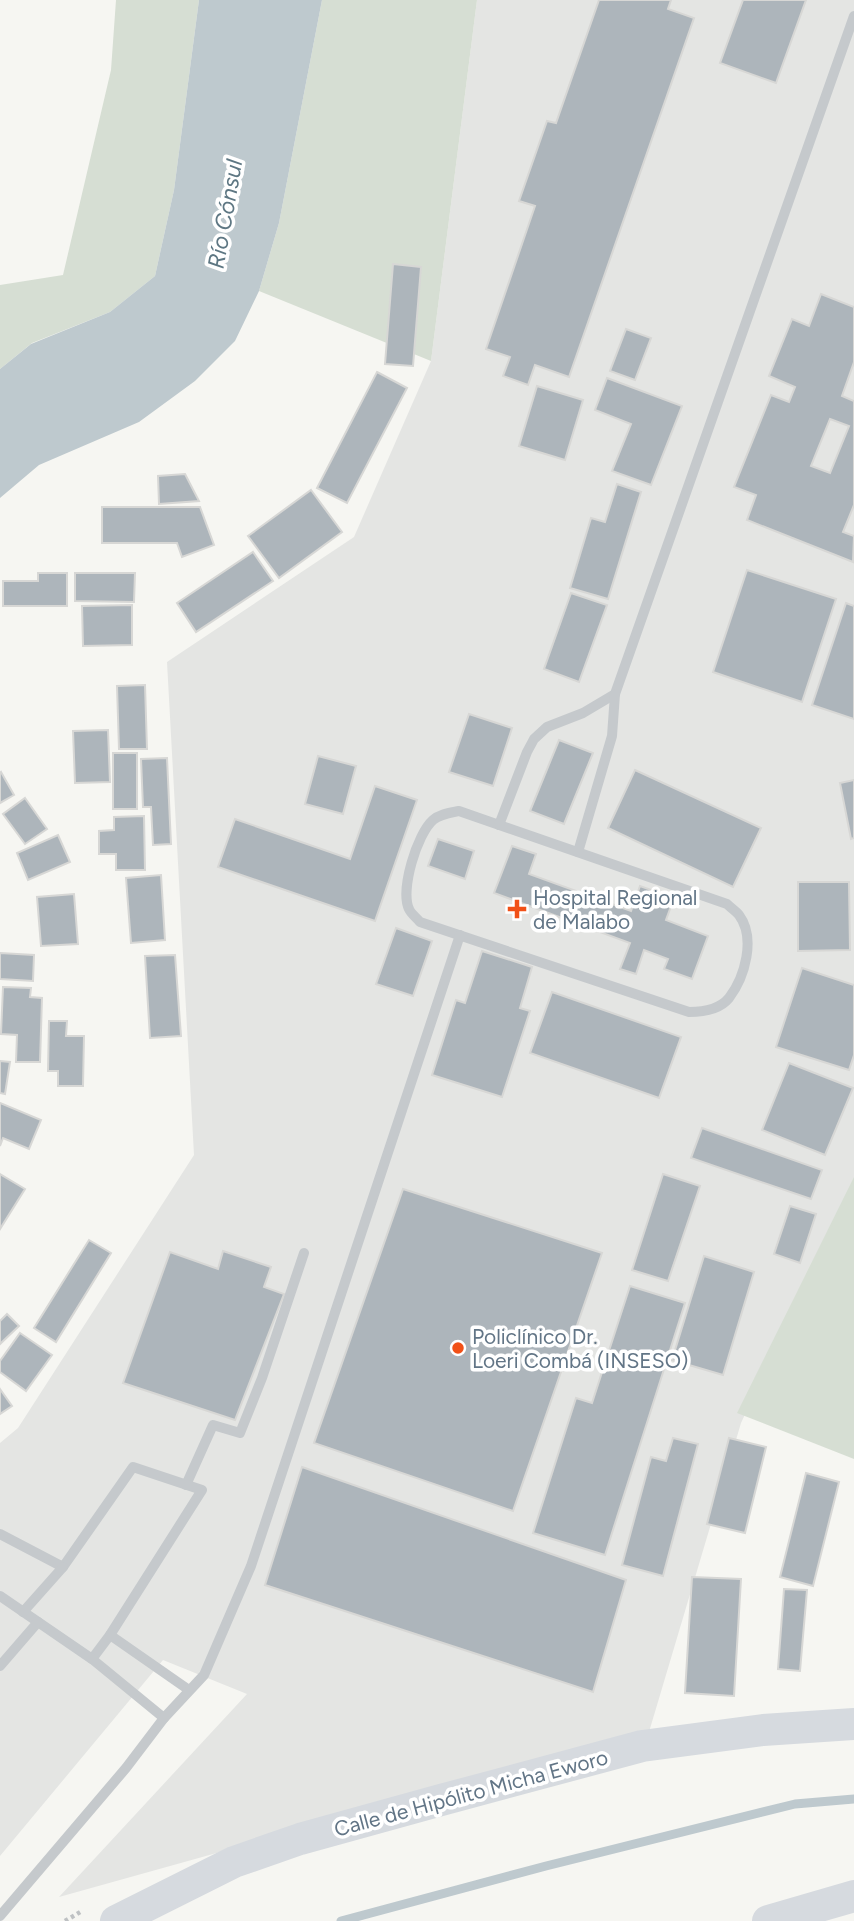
<svg xmlns="http://www.w3.org/2000/svg" width="854" height="1921" font-family="Figtree,sans-serif">
<style>
.built{fill:#e4e5e3}
.green{fill:#d6ded3}
.water{fill:#bec9ce}
.lines{fill:none;stroke-linecap:round;stroke-linejoin:round}
.stream{stroke:#bec9ce;stroke-width:9}
.building{fill:#adb5bb;stroke:#d7d7d5;stroke-width:2;fill-rule:evenodd}
.path{stroke:#bec1c3;stroke-width:4.5;stroke-dasharray:3.5 3.5;stroke-linecap:butt}
.service{stroke:#c5c9cc;stroke-width:10}
.secondary{stroke:#d6dadf;stroke-width:32}
.poi-dot{fill:#f15017;stroke:#fff;stroke-width:2.5}
.labels{text-anchor:middle;dominant-baseline:central;stroke-width:7;stroke-linejoin:round;paint-order:stroke}
.poi-label{font-size:21px;fill:#627586;stroke:#fff;text-anchor:start}
.street-label{font-size:21px;fill:#627586;stroke:#fff}
.water-label{font-size:23px;font-style:italic;fill:#5e7783;stroke:#fff}
</style>
<rect width="100%" height="100%" fill="#f6f6f2"/>
<polygon class="built" points="477,0 854,0 854,1180 741,1423 649,1732 59,1897 247,1694 163,1660 0,1856 0,1443 18,1428 194,1155 167,662 354,537 431,361"/>
<g class="green">
<polygon points="116,0 199,0 174,190 155,276 110,312 32,343 0,369 0,285 63,275 111,70"/>
<polygon points="322,0 477,0 431,361 259,291 279,223"/>
<polygon points="854,1177 854,1459 737,1413"/>
</g>
<polygon class="water" points="199,0 322,0 279,223 259,291 235,341 195,381 139,422 39,465 0,498 0,369 31,344 110,312 155,276 174,190"/>
<g class="lines">
<polyline class="stream" points="341,1921 546,1866 795,1804 854,1799"/>
</g>
<g class="building">
<polygon points="599,0 671,0 668,9 694,18 569,377 535,365 528,385 503,376 510,357 486,349 535,206 519,201 547,121 556,123"/>
<polygon points="743,0 806,0 776,83 720,63"/>
<polygon points="393,264 421,267 413,366 385,364"/>
<path d="M821 294 854 307V362L842 396 854 401V505L843 532 854 536 853 562 747 520 756 495 734 487 771 395 789 402 795 387 769 376 792 319 809 326ZM830 419 849 426 830 473 811 466Z"/>
<polygon points="626,329 651,338 635,380 610,371"/>
<polygon points="377,372 407,388 347,503 317,488"/>
<polygon points="607,378 682,406 651,485 612,471 631,424 595,410"/>
<polygon points="537,386 583,400 565,460 519,446"/>
<polygon points="185,474 199,501 159,504 158,476"/>
<polygon points="617,484 641,492 608,599 570,588 591,518 605,522"/>
<polygon points="311,490 342,532 279,578 248,536"/>
<polygon points="102,507 200,507 214,545 182,557 177,543 102,543"/>
<polygon points="253,552 273,581 196,632 177,603"/>
<polygon points="747,570 836,599 802,702 713,672"/>
<polygon points="38,573 67,573 67,606 3,606 3,581 38,581"/>
<polygon points="75,573 135,573 134,602 75,601"/>
<polygon points="571,593 607,605 579,682 544,669"/>
<polygon points="846,603 854,606 854,719 812,705"/>
<polygon points="132,605 132,645 83,646 82,606"/>
<polygon points="145,685 147,749 119,749 117,686"/>
<polygon points="469,714 512,728 493,786 449,772"/>
<polygon points="108,730 110,782 75,783 73,731"/>
<polygon points="559,740 593,753 564,824 530,811"/>
<rect x="113" y="753" width="24" height="56"/>
<polygon points="318,756 356,766 343,814 305,804"/>
<polygon points="167,758 171,844 153,845 151,807 143,807 141,759"/>
<polygon points="635,770 761,828 733,887 608,828"/>
<polygon points="1,772 14,795 0,803 0,773"/>
<polygon points="854,780 854,838 851,839 840,783"/>
<polygon points="375,786 417,800 375,921 218,867 235,819 350,859"/>
<polygon points="25,798 47,829 25,844 3,814"/>
<polygon points="144,816 145,870 116,870 116,854 99,854 99,831 114,830 114,817"/>
<polygon points="58,835 70,862 28,880 17,853"/>
<polygon points="438,839 474,851 465,879 428,866"/>
<polygon points="512,846 536,854 529,874 631,911 640,886 674,898 666,920 708,936 692,979 664,969 668,959 644,950 636,974 620,969 630,943 494,893"/>
<polygon points="161,875 165,940 131,943 126,878"/>
<polygon points="798,882 849,882 850,950 798,951"/>
<polygon points="74,894 78,944 41,946 37,897"/>
<polygon points="396,928 432,941 413,996 376,984"/>
<polygon points="482,951 532,967 520,1008 530,1011 502,1097 432,1075 456,1000 465,1003"/>
<polygon points="0,953 34,955 33,981 0,979"/>
<polygon points="175,955 181,1036 150,1038 145,956"/>
<polygon points="802,968 854,985 854,1055 849,1070 776,1047"/>
<polygon points="3,987 31,988 30,997 42,998 40,1062 16,1062 17,1035 1,1034"/>
<polygon points="552,992 681,1037 659,1098 530,1053"/>
<polygon points="49,1021 67,1021 66,1036 84,1036 83,1086 58,1086 58,1071 48,1071"/>
<polygon points="0,1061 10,1062 5,1094 0,1093"/>
<polygon points="789,1063 853,1088 825,1155 762,1130"/>
<polygon points="0,1103 41,1120 29,1149 3,1138 0,1146"/>
<polygon points="702,1128 822,1170 811,1199 691,1158"/>
<polygon points="0,1174 25,1189 0,1229"/>
<polygon points="663,1174 700,1186 668,1281 632,1270"/>
<polygon points="403,1189 602,1253 513,1511 314,1443"/>
<polygon points="790,1206 816,1214 800,1263 774,1254"/>
<polygon points="89,1240 111,1253 56,1342 34,1328"/>
<polygon points="223,1251 271,1267 264,1287 284,1294 235,1420 123,1383 170,1252 218,1269"/>
<polygon points="704,1256 754,1272 723,1375 672,1360"/>
<polygon points="630,1286 685,1303 605,1555 533,1533 576,1398 592,1403"/>
<polygon points="7,1314 19,1326 0,1344 0,1321"/>
<polygon points="20,1333 52,1355 26,1391 0,1372 0,1361"/>
<polygon points="0,1389 12,1406 0,1414"/>
<polygon points="673,1438 698,1444 663,1576 622,1565 651,1457 666,1461"/>
<polygon points="729,1438 766,1447 745,1533 707,1524"/>
<polygon points="302,1467 626,1580 593,1692 265,1585"/>
<polygon points="806,1473 839,1482 813,1586 780,1577"/>
<polygon points="692,1577 741,1579 734,1696 685,1693"/>
<polygon points="784,1589 807,1590 800,1671 778,1669"/>
</g>
<g class="lines">
<polyline class="path" points="65,1921 82,1911"/>
<g class="service">
<path d="M459 811 727 904C731 908 736 911 739 915 756 938 745 977 729 998 720 1009 703 1012 689 1012L420 922C417 918 411 914 409 909 400 890 417 834 433 820 440 814 449 813 459 811Z"/>
<polyline points="499,825 527,752 534,739 547,727 583,713 615,694 854,16"/>
<polyline points="578,852 612,736 615,694"/>
<polyline points="186,1485 213,1425 240,1433 262,1378 304,1253"/>
<polyline points="0,1534 63,1567 133,1467 202,1490 110,1635 92,1659"/>
<polyline points="0,1596 92,1659 164,1718"/>
<polyline points="23,1612 63,1567"/>
<polyline points="110,1635 189,1690"/>
<polyline points="0,1666 38,1622"/>
<polyline points="0,1916 126,1768 164,1718 204,1675 251,1566 460,935"/>
</g>
<g class="secondary">
<polyline points="116,1921 234,1862 300,1839 441,1800 642,1746 763,1730 854,1724"/>
<polyline points="768,1921 854,1896"/>
</g>
</g>
<g class="poi-dot">
<path d="M513.5 898.5h7v7h7v7h-7v7h-7v-7h-7v-7h7z"/>
<circle cx="458" cy="1348" r="7"/>
</g>
<g class="labels">
<g class="poi-label">
<text x="533" y="897">Hospital Regional<tspan x="533" dy="24">de Malabo</tspan></text>
<text x="472" y="1336">Policlínico Dr.<tspan x="472" dy="24">Loeri Combá (INSESO)</tspan></text>
</g>
<g class="street-label">
<text transform="translate(471 1793) rotate(-15)">Calle de Hipólito Micha Eworo</text>
</g>
<g class="water-label">
<text transform="translate(225 214) rotate(-80)">Río Cónsul</text>
</g>
</g>
</svg>
